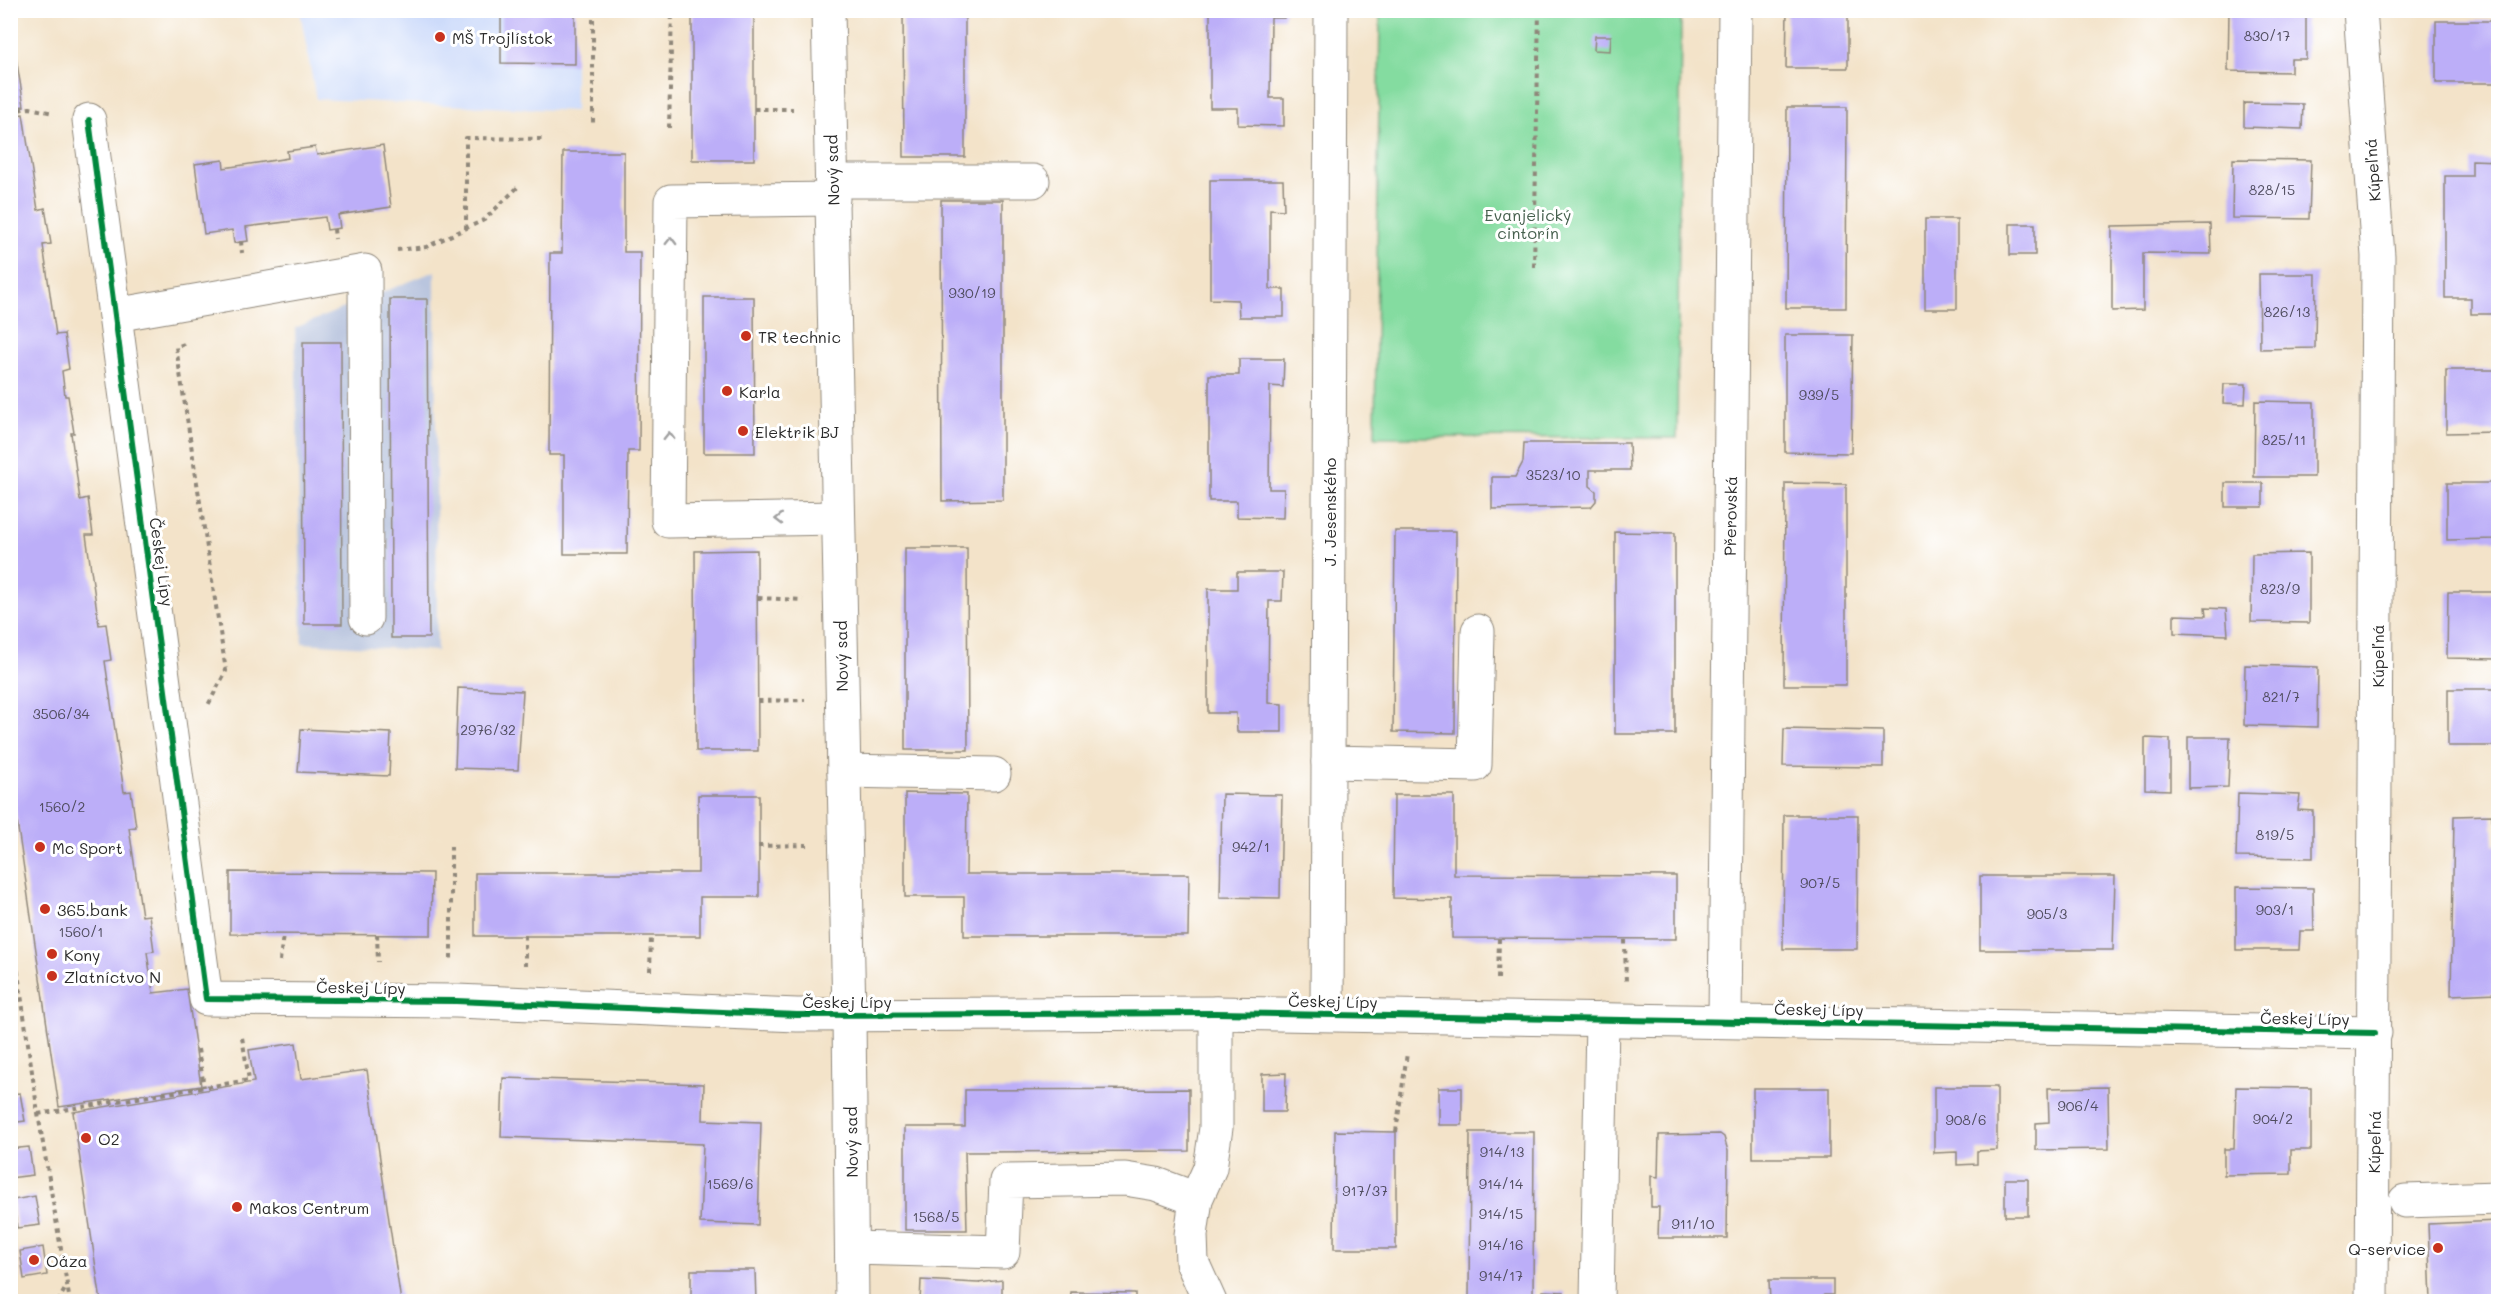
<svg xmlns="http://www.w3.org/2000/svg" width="2509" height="1312" font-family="Mali,sans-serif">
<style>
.built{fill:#cddbfa}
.industrial{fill:#b9c5de}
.green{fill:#84dca0;stroke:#588466;stroke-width:1.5}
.building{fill:#bcaef8}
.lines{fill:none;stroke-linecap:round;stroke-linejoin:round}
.minor-casing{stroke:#8f877a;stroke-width:35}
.path{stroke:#8f877a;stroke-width:4;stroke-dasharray:4.5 4.5;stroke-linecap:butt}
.minor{stroke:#fff;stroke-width:33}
.cycleway-casing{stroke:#fff;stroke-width:10}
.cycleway{stroke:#00873e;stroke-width:6}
.oneway{stroke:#a0a0a0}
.poi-dot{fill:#c8321e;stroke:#fff;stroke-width:2}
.labels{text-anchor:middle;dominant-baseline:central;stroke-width:6;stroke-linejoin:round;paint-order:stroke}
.number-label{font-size:14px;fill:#4f4c5e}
.poi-label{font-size:16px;fill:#2b2b2b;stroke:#fff;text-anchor:start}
.street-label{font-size:16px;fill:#2b2b2b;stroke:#fff}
.park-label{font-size:16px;fill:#46604e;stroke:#fff}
</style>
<rect width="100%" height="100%" fill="#fff"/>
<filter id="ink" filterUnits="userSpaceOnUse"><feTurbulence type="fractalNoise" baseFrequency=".0167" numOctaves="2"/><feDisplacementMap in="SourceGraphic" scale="12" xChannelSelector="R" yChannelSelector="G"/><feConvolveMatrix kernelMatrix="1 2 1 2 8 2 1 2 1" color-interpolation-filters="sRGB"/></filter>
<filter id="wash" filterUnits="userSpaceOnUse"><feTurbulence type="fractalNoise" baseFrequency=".008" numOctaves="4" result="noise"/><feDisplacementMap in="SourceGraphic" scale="24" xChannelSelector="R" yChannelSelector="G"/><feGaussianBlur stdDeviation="1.35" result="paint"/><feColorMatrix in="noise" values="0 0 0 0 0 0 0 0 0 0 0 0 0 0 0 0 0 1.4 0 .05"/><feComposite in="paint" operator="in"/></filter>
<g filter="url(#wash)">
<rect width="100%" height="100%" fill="#f3e3c9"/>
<polygon class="built" points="300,11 575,11 575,111 316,99"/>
<polygon class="industrial" points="435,271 437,651 302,643 295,328"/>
<polygon class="green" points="1380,11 1681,11 1677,438 1375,437"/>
<g id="blocks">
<g class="building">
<polygon points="501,10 575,10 575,64 501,63"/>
<rect x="692" y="10" width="62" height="150"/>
<polygon points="903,10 965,10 965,157 904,157"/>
<polygon points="1210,10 1285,10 1284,18 1271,18 1270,98 1284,98 1284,126 1238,125 1238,108 1210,108"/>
<polygon points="1787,10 1848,10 1848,68 1786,68"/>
<polygon points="2229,10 2306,10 2306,59 2291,59 2291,72 2228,71"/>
<polygon points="10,21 24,106 10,108"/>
<rect x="2436" y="21" width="62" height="62"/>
<polygon points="1595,36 1611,36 1610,51 1594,50"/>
<polygon points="2244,103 2303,104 2302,129 2244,127"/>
<polygon points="1787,107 1847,107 1846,308 1786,308"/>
<polygon points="23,114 38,210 45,208 51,244 43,245 56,335 64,334 69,369 62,371 65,396 68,396 74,433 71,433 80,500 88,498 93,535 86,535 99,625 106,624 111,660 105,661 124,792 131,791 136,827 129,828 142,916 149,915 154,951 147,952 153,993 187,989 201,1086 59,1107 10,774 10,116"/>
<polygon points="383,145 391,207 338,215 340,228 327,230 325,217 246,227 248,241 234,243 232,230 204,234 195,164 223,160 224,168 288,158 287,151 315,147 317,155"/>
<polygon points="563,152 624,152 624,252 640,252 639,451 628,451 627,554 564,554 564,455 549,455 550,253 562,253"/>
<polygon points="2233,159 2311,160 2309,219 2232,218"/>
<polygon points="2472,160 2498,161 2498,314 2471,314 2471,298 2445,298 2445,176 2472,176"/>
<polygon points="1210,180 1283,180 1284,210 1270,209 1270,289 1284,289 1284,317 1239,317 1238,300 1210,299"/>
<polygon points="941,200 1003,200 1003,500 942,501"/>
<rect x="1925" y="219" width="32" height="90"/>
<rect x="2010" y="224" width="25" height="31"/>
<polygon points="2210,224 2211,254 2143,253 2143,310 2112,311 2112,226"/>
<polygon points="2259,274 2316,274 2315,348 2260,349"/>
<polygon points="704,297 754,297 755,453 704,453"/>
<polygon points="390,299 427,299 429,638 391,638"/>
<polygon points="1785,335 1853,335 1851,453 1785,452"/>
<polygon points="303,342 341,342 342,624 304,624"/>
<polygon points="1239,359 1284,359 1283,387 1270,386 1269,489 1284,489 1283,518 1237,517 1237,501 1209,501 1209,375 1239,375"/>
<polygon points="2446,370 2498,370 2498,432 2446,433"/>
<polygon points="2224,384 2246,384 2245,404 2223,403"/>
<polygon points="2255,401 2314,402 2314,477 2254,477"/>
<polygon points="1524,443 1629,443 1630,470 1590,470 1590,486 1596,491 1596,501 1591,507 1492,509 1492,477 1515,477 1523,462"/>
<polygon points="1785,483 1846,484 1846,685 1784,685"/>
<rect x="2225" y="483" width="38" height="24"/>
<polygon points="2447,483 2498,483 2498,539 2447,540"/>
<polygon points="1395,531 1456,531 1455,733 1393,732"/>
<polygon points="1615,532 1675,533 1675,734 1615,734"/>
<polygon points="905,548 967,548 968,750 905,750"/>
<polygon points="757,550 758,751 696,751 695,551"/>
<polygon points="2309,553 2309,623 2251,622 2252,554"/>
<polygon points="1237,572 1283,572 1282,601 1269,601 1268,703 1282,704 1282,732 1237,732 1236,713 1208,713 1208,589 1237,589"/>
<polygon points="2448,592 2498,592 2498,659 2447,658"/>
<polygon points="2205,608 2226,609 2228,635 2174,633 2174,615 2206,616"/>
<polygon points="2245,665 2318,667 2317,727 2244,725"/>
<polygon points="458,688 523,691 518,770 455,768"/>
<rect x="2448" y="689" width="50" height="57"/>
<polygon points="301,729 391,733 389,776 298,772"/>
<polygon points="1784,729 1883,731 1883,767 1783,766"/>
<polygon points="2188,737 2230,737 2228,787 2188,788"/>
<polygon points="2145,738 2170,739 2170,790 2145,789"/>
<polygon points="905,793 967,794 966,874 1189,874 1188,936 964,936 964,897 905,897"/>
<polygon points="2238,793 2300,795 2298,810 2313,811 2313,858 2236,857"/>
<polygon points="1222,794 1282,795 1280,898 1220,897"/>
<polygon points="698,795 759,795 759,897 700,897 700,936 475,936 475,873 698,873"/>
<polygon points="1394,795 1454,795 1454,875 1676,876 1676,939 1452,938 1452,899 1393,898"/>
<polygon points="1784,815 1858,815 1857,949 1783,949"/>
<polygon points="2492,815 2494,846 2498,843 2498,884 2496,879 2498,993 2451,995 2454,816"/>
<polygon points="230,872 432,873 431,935 230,934"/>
<polygon points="1980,876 2115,876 2113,950 1980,950"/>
<polygon points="2236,887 2313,888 2314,931 2300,931 2299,950 2236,950"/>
<polygon points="296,1043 301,1079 367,1070 401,1302 101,1302 73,1112 254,1082 249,1050"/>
<polygon points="1286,1073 1285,1112 1262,1112 1262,1074"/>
<polygon points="503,1078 704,1084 703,1120 761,1122 758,1225 700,1223 703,1144 501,1137"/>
<polygon points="1934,1087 1997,1087 1997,1150 1977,1151 1977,1164 1957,1165 1957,1152 1934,1153"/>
<polygon points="2108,1087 2109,1149 2036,1150 2036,1123 2049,1122 2048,1088"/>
<polygon points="2236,1087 2311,1088 2311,1150 2291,1150 2291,1174 2224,1175 2224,1149 2234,1149"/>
<rect x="1438" y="1088" width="24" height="37"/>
<rect x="1753" y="1088" width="76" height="70"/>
<polygon points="1189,1089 1189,1151 965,1152 967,1230 905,1230 905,1127 965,1127 965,1090"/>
<polygon points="20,1093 25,1121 10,1123 10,1094"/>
<polygon points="1335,1131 1396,1132 1396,1249 1334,1249"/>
<polygon points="1470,1132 1534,1132 1533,1302 1469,1302"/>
<polygon points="1720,1134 1724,1137 1728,1151 1727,1238 1658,1238 1659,1207 1651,1207 1651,1176 1658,1177 1659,1135"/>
<polygon points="29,1147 33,1175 10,1178 10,1149"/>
<rect x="2005" y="1179" width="23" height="37"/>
<polygon points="35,1196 40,1225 17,1228 13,1200"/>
<polygon points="2498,1221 2498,1298 2431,1301 2428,1224"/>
<polygon points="43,1247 47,1275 24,1279 20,1251"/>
<polygon points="691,1270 755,1270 756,1302 691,1302"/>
<polygon points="921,1280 978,1283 1002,1280 1002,1302 920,1302"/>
<polygon points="1769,1280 1833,1280 1833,1295 1824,1295 1824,1302 1770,1301"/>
<polygon points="1543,1291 1564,1292 1564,1302 1542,1302"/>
<polygon points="1071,1292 1135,1293 1135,1302 1070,1302"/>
</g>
</g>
</g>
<g filter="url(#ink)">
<use href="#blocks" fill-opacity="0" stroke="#8f877a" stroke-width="1.5"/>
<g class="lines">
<defs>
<g id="minor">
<polyline points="828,10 849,1015 852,1302"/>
<polyline points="2360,10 2378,256 2372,1302"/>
<polyline points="89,120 206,999 456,1001 797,1015 1216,1013 2375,1033"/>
<polyline points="832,181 1033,181"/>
<polyline points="833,199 671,201 668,521 837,518"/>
<polyline points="115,315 365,271 366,618"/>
<polyline points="1328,762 1475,765 1478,631"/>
<polyline points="844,771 994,774"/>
<polyline points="1327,1014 1331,10"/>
<polyline points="1725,1021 1735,10"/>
<polyline points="2405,1201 2498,1198"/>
<polyline points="852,1248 1003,1252 1006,1181 1125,1179 1156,1184 1196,1199"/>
<polyline points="1210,1302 1192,1262 1191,1235 1196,1199 1210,1168 1216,1128 1216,1013"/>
<polyline points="1597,1302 1602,1019"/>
</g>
</defs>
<use href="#minor" class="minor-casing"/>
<g class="path">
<polyline points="593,10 593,127"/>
<polyline points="754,12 791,12"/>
<polyline points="754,109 793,109"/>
<polyline points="10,111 30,108 53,113"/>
<polyline points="669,128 672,10"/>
<polyline points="334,229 335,239"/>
<polyline points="466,229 466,138 544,139"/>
<polyline points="241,241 242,253"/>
<polyline points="397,250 426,247 484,220 520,185"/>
<polyline points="1534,267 1539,10"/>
<polyline points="184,344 176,347 226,671 207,707"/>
<polyline points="758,598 803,600"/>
<polyline points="758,701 805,700"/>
<polyline points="451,846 451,962"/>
<polyline points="758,846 807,845"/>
<polyline points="10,917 38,1114 70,1302"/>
<polyline points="377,934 378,962"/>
<polyline points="525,935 525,965"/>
<polyline points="1625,940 1626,984"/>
<polyline points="280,961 283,934"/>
<polyline points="650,971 651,936"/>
<polyline points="10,973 18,969"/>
<polyline points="1498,979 1499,938"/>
<polyline points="198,1049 204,1087"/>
<polyline points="38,1114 249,1080 242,1037"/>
<polyline points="1396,1132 1407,1053"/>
<polyline points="58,1302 66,1287"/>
</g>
<use href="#minor" class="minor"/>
<defs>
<polyline id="cycleway" points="89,120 206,999 456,1001 797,1015 1216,1013 2375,1033"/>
</defs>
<use href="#cycleway" class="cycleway-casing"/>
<use href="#cycleway" class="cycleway"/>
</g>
<defs><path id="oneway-chevron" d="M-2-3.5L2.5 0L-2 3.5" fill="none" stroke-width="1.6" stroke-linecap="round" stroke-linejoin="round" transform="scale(1.5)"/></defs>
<g class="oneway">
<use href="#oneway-chevron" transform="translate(671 241) rotate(-89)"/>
<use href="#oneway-chevron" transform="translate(669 436) rotate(-89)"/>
<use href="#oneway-chevron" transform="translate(779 519) rotate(179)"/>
</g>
</g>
<g class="poi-dot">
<circle cx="440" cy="37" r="6"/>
<circle cx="746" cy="336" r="6"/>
<circle cx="727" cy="391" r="6"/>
<circle cx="743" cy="431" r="6"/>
<circle cx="40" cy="847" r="6"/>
<circle cx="45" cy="909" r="6"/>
<circle cx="52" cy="954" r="6"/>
<circle cx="52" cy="976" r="6"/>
<circle cx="86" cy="1138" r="6"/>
<circle cx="237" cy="1207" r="6"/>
<circle cx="2438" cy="1248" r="6"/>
<circle cx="34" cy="1260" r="6"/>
</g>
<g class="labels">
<g class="number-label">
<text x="2267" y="35">830/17</text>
<text x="2272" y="189">828/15</text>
<text x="972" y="292">930/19</text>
<text x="2287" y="311">826/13</text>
<text x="1819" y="394">939/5</text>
<text x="2284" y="439">825/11</text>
<text x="1553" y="474">3523/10</text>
<text x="2280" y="588">823/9</text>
<text x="2281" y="696">821/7</text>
<text x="61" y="713">3506/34</text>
<text x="488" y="729">2976/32</text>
<text x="62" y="806">1560/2</text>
<text x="2275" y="834">819/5</text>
<text x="1251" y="846">942/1</text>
<text x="1820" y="882">907/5</text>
<text x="2275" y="909">903/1</text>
<text x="2047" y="913">905/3</text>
<text x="81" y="931">1560/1</text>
<text x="2078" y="1105">906/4</text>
<text x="2273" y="1118">904/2</text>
<text x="1966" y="1119">908/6</text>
<text x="1502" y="1151">914/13</text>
<text x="730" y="1183">1569/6</text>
<text x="1501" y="1183">914/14</text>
<text x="1365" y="1190">917/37</text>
<text x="1501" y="1213">914/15</text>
<text x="936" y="1216">1568/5</text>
<text x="1693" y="1223">911/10</text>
<text x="1501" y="1244">914/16</text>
<text x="1501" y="1275">914/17</text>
</g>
<g class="poi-label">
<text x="452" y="37">MŠ Trojlístok</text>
<text x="758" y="336">TR technic</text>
<text x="739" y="391">Karla</text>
<text x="755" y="431">Elektrik BJ</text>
<text x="52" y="847">Mc Sport</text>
<text x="57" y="909">365.bank</text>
<text x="64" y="954">Kony</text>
<text x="64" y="976">Zlatníctvo N</text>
<text x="98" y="1138">O2</text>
<text x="249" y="1207">Makos Centrum</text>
<text x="2426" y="1248" text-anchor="end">Q-service</text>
<text x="46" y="1260">Oáza</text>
</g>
<g class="street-label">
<text transform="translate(832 170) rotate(-92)">Nový sad</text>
<text transform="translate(2372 170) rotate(-94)">Kúpeľná</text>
<text transform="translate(1329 512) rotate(-90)">J. Jesenského</text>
<text transform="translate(1730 516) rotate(-89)">Přerovská</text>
<text transform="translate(162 562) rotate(82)">Českej Lípy</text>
<text transform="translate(841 656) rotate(-91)">Nový sad</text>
<text transform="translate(2377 656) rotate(-90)">Kúpeľná</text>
<text transform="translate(361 987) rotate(1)">Českej Lípy</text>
<text x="847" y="1001">Českej Lípy</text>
<text transform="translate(1333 1001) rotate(1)">Českej Lípy</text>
<text transform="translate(1819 1009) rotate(1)">Českej Lípy</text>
<text transform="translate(2305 1018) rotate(1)">Českej Lípy</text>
<text transform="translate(851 1142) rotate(-91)">Nový sad</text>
<text transform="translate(2374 1142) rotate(-89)">Kúpeľná</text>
</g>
<g class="park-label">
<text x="1528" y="214">Evanjelický<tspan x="1528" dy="18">cintorín</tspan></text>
</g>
</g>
<rect width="2509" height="1312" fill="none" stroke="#fff" stroke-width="36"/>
</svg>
